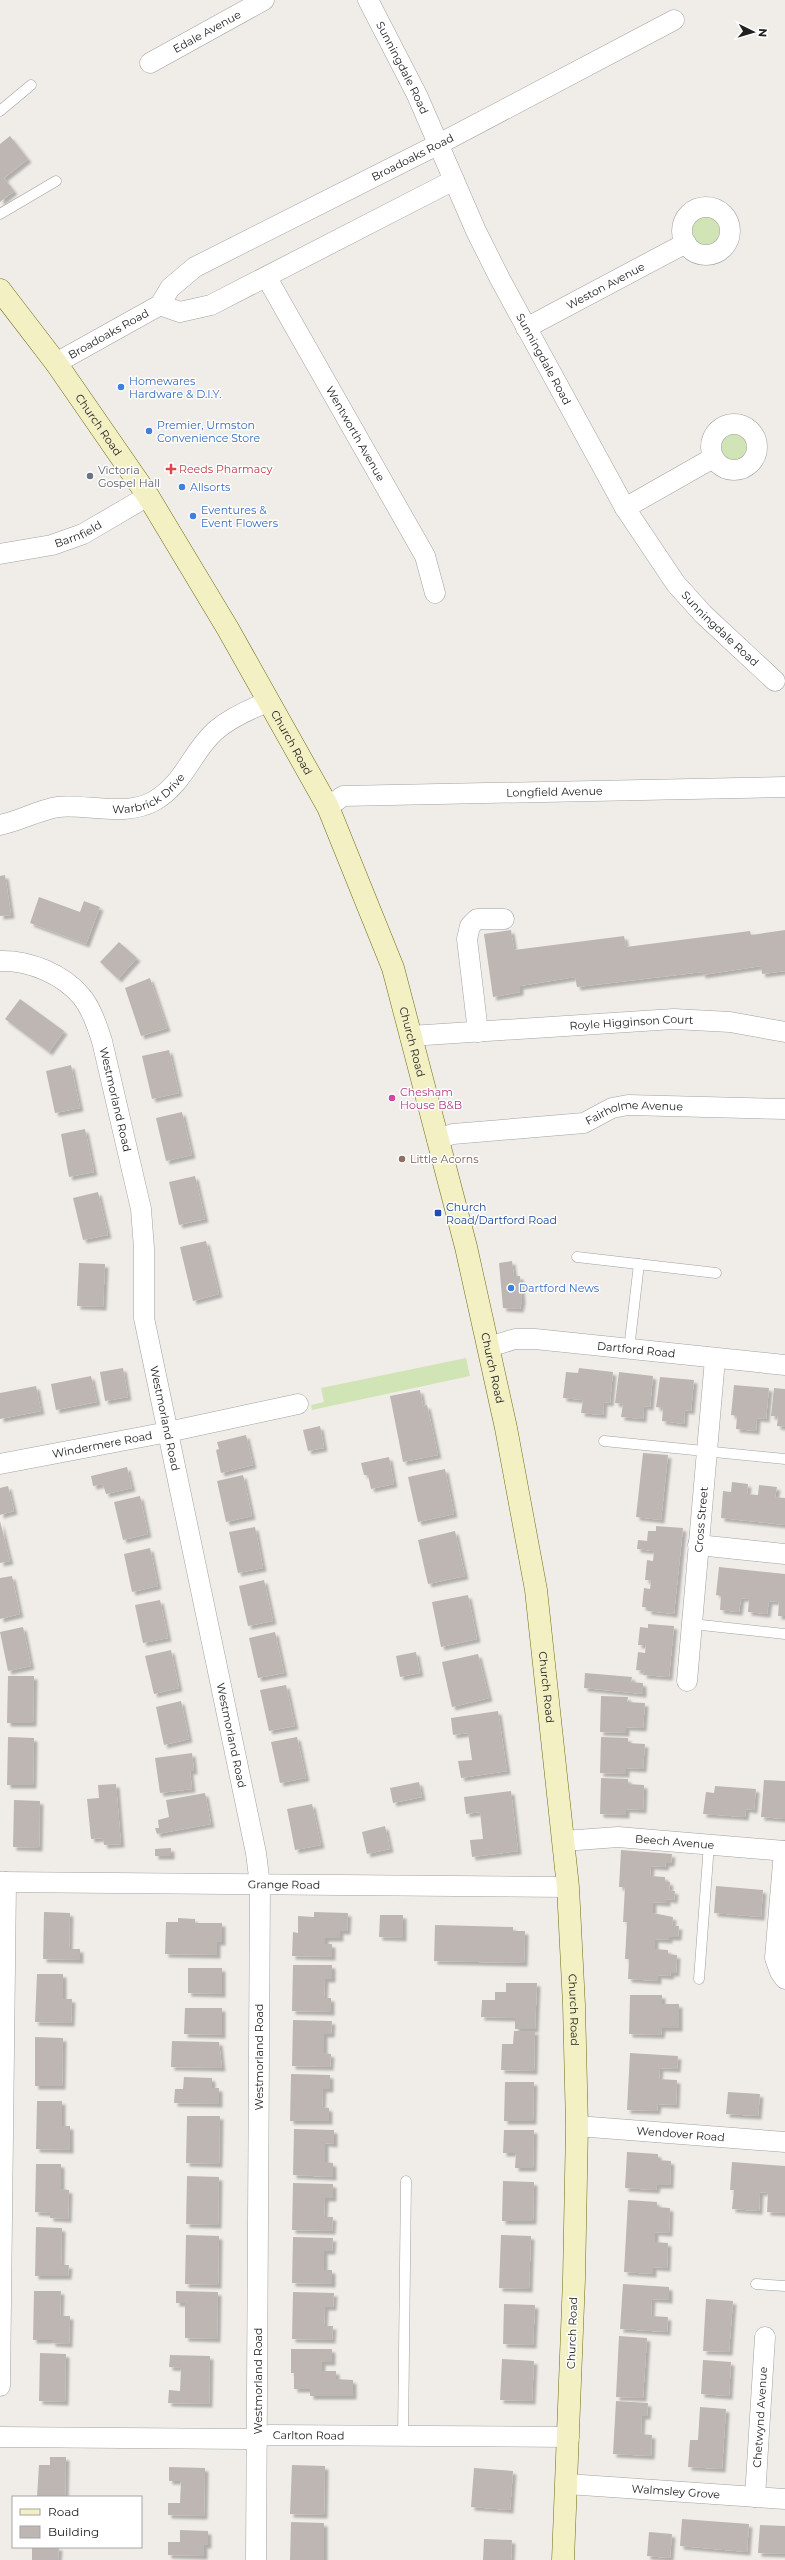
<svg xmlns="http://www.w3.org/2000/svg" width="785" height="2560" font-family="Montserrat,sans-serif">
<style>
.grass{fill:#d1e4b5}
.building{fill:#beb6b2;filter:url(#shadow)}
.lines{fill:none;stroke-linecap:round;stroke-linejoin:round}
.service-casing{stroke:#a2a2a2;stroke-width:11}
.minor-casing{stroke:#a2a2a2;stroke-width:21}
.secondary-casing{stroke:#6e6e12;stroke-width:23}
.service{stroke:#fff;stroke-width:10}
.minor{stroke:#fff;stroke-width:20}
.secondary{stroke:#f3f0c4;stroke-width:22}
.shop-dot{fill:#3f7fe0;stroke:#fff;stroke-width:1.5}
.health-dot{fill:#e0444e;stroke:#fff;stroke-width:1.5}
.worship-dot{fill:#6b7280;stroke:#fff;stroke-width:1.5}
.hotel-dot{fill:#d1479c;stroke:#fff;stroke-width:1.5}
.education-dot{fill:#8d6e63;stroke:#fff;stroke-width:1.5}
.transit-dot{fill:#1a4fb4;stroke:#fff;stroke-width:1.5}
.labels{text-anchor:middle;dominant-baseline:central;stroke-width:3;stroke-linejoin:round;paint-order:stroke}
.street-label{font-size:11px;fill:#212121;stroke:#fff}
.shop-label{font-size:11px;fill:#366cbe;stroke:#fff;text-anchor:start}
.health-label{font-size:11px;fill:#be3a42;stroke:#fff;text-anchor:start}
.worship-label{font-size:11px;fill:#5b616d;stroke:#fff;text-anchor:start}
.hotel-label{font-size:11px;fill:#b23c85;stroke:#fff;text-anchor:start}
.education-label{font-size:11px;fill:#785e54;stroke:#fff;text-anchor:start}
.transit-label{font-size:11px;fill:#164399;stroke:#fff;text-anchor:start}
</style>
<defs>
<filter id="shadow"><feDropShadow dx="3.5" dy="3.5" stdDeviation="1" flood-color="#0004"/></filter>
</defs>
<rect width="100%" height="100%" fill="#f0ede9"/>
<g class="grass">
<circle cx="706" cy="231" r="15"/>
<circle cx="733" cy="447" r="14"/>
<polygon points="466,1358 470,1376 312,1410 311,1405 324,1402 321,1388"/>
</g>
<g class="building">
<polygon points="10,136 28,159 4,178 14,191 0,202 0,144"/>
<polygon points="5,875 11,915 0,916 0,876"/>
<polygon points="39,897 80,912 84,901 100,907 86,944 30,923"/>
<polygon points="511,930 514,950 624,936 626,947 750,931 751,935 785,930 785,971 762,974 761,966 702,975 702,972 577,987 575,977 520,986 520,992 493,997 484,934"/>
<polygon points="119,942 137,958 118,979 100,962"/>
<polygon points="150,978 167,1028 141,1036 125,988"/>
<polygon points="20,999 64,1031 49,1052 5,1019"/>
<polygon points="169,1050 179,1093 152,1099 142,1056"/>
<polygon points="71,1065 80,1108 55,1113 46,1071"/>
<polygon points="182,1112 192,1155 166,1161 156,1118"/>
<polygon points="85,1129 94,1172 69,1177 61,1134"/>
<polygon points="195,1176 205,1219 179,1225 169,1182"/>
<polygon points="98,1192 108,1235 83,1240 73,1198"/>
<polygon points="206,1241 219,1294 193,1301 180,1247"/>
<polygon points="512,1261 514,1276 520,1276 522,1300 520,1309 503,1308 499,1263"/>
<polygon points="79,1263 105,1264 103,1307 77,1306"/>
<polygon points="123,1368 128,1397 105,1401 100,1372"/>
<polygon points="579,1368 613,1372 610,1403 604,1402 603,1415 581,1413 583,1400 563,1398 566,1372 578,1373"/>
<polygon points="619,1372 653,1376 650,1407 644,1406 643,1419 621,1417 623,1404 615,1403"/>
<polygon points="91,1376 97,1402 56,1410 51,1384"/>
<polygon points="660,1377 694,1380 691,1411 685,1410 684,1424 662,1421 663,1408 656,1407"/>
<polygon points="734,1385 769,1388 766,1419 757,1418 756,1431 736,1429 737,1416 731,1415"/>
<polygon points="36,1386 41,1411 0,1419 0,1393"/>
<polygon points="774,1388 785,1389 785,1427 777,1426 778,1416 771,1416"/>
<polygon points="420,1390 423,1406 427,1405 438,1455 403,1462 390,1396"/>
<polygon points="320,1426 324,1448 308,1451 303,1430"/>
<polygon points="246,1435 253,1465 221,1473 216,1450 219,1449 217,1442"/>
<polygon points="643,1453 668,1455 661,1520 636,1517"/>
<polygon points="389,1457 394,1484 371,1489 368,1475 364,1475 361,1463"/>
<polygon points="127,1467 132,1488 106,1494 103,1484 93,1486 91,1476"/>
<polygon points="445,1469 454,1514 418,1522 408,1477"/>
<polygon points="243,1475 252,1516 226,1522 217,1481"/>
<polygon points="732,1482 748,1484 747,1494 758,1495 759,1485 777,1487 775,1497 785,1498 785,1525 721,1518 723,1491 731,1492"/>
<polygon points="8,1486 14,1511 0,1515 0,1488"/>
<polygon points="140,1496 148,1534 123,1540 114,1502"/>
<polygon points="0,1521 10,1561 0,1563"/>
<polygon points="656,1526 683,1528 674,1614 648,1611 648,1607 642,1607 644,1588 650,1589 651,1580 645,1580 647,1560 653,1561 654,1551 637,1549 638,1540 647,1541 648,1531 656,1531"/>
<polygon points="255,1527 263,1568 238,1573 229,1532"/>
<polygon points="455,1531 465,1576 428,1584 418,1540"/>
<polygon points="150,1548 158,1586 132,1592 124,1554"/>
<polygon points="719,1567 785,1574 785,1616 778,1616 779,1602 769,1601 767,1614 748,1612 749,1599 741,1598 739,1612 720,1610 721,1596 716,1595"/>
<polygon points="12,1576 20,1614 0,1619 0,1578"/>
<polygon points="264,1580 273,1621 248,1626 239,1586"/>
<polygon points="468,1595 477,1639 441,1647 432,1602"/>
<polygon points="160,1600 168,1638 143,1643 135,1605"/>
<polygon points="648,1624 674,1626 669,1677 643,1675 644,1671 636,1670 638,1652 645,1653 646,1645 638,1645 640,1627 648,1628"/>
<polygon points="23,1627 31,1666 8,1671 0,1632"/>
<polygon points="275,1632 284,1673 258,1678 249,1638"/>
<polygon points="171,1650 179,1688 154,1694 145,1656"/>
<polygon points="416,1652 420,1673 400,1677 396,1656"/>
<polygon points="478,1654 489,1698 452,1707 442,1662"/>
<polygon points="585,1673 632,1677 631,1682 643,1683 643,1694 584,1688"/>
<polygon points="8,1676 34,1676 33,1723 7,1723"/>
<polygon points="286,1685 295,1726 269,1731 260,1690"/>
<polygon points="601,1696 628,1697 627,1702 645,1703 643,1728 626,1727 626,1733 600,1732"/>
<polygon points="181,1701 189,1739 164,1745 156,1707"/>
<polygon points="498,1711 507,1771 461,1778 458,1761 472,1760 468,1733 453,1735 451,1718"/>
<polygon points="8,1737 34,1738 33,1785 7,1785"/>
<polygon points="297,1737 306,1778 280,1783 271,1742"/>
<polygon points="601,1737 628,1738 628,1743 645,1744 643,1769 626,1768 626,1774 600,1773"/>
<polygon points="192,1753 194,1771 190,1771 192,1789 160,1793 155,1758"/>
<polygon points="601,1778 628,1779 628,1784 644,1785 643,1810 626,1809 626,1815 600,1814"/>
<polygon points="764,1780 785,1781 785,1819 761,1817"/>
<polygon points="419,1782 422,1797 393,1803 390,1788"/>
<polygon points="116,1784 121,1844 104,1845 103,1838 91,1839 87,1799 99,1798 98,1785"/>
<polygon points="715,1786 756,1789 754,1810 746,1809 745,1817 703,1814 706,1792 714,1793"/>
<polygon points="511,1791 518,1851 472,1857 470,1840 483,1839 480,1812 466,1814 464,1797"/>
<polygon points="205,1793 211,1824 157,1834 155,1828 159,1828 158,1820 169,1817 166,1800"/>
<polygon points="14,1800 40,1801 39,1848 13,1847"/>
<polygon points="312,1804 321,1845 295,1850 287,1809"/>
<polygon points="385,1826 390,1849 367,1854 362,1832"/>
<polygon points="171,1848 171,1856 155,1856 155,1849"/>
<polygon points="621,1850 672,1854 671,1863 666,1863 665,1867 651,1866 650,1876 665,1877 665,1881 670,1882 669,1890 675,1891 674,1900 667,1899 667,1903 653,1902 653,1913 673,1917 672,1926 679,1926 678,1937 669,1937 669,1940 655,1939 655,1949 668,1950 668,1954 677,1955 676,1973 671,1973 670,1976 658,1975 658,1981 628,1979 629,1959 625,1959 627,1922 623,1922 625,1887 619,1887"/>
<polygon points="716,1886 763,1890 761,1917 714,1913"/>
<polygon points="44,1912 70,1913 69,1949 80,1949 80,1960 43,1959"/>
<polygon points="314,1912 348,1913 347,1931 340,1931 340,1938 325,1938 325,1944 332,1944 332,1957 292,1956 293,1932 298,1933 298,1916 314,1917"/>
<polygon points="380,1915 403,1915 403,1938 379,1937"/>
<polygon points="178,1918 195,1919 195,1923 222,1923 222,1942 217,1942 217,1955 165,1954 166,1922 178,1922"/>
<polygon points="435,1925 513,1927 513,1931 525,1931 524,1963 434,1961"/>
<polygon points="293,1965 332,1965 332,1979 325,1979 324,1998 331,1998 331,2012 292,2011"/>
<polygon points="188,1968 222,1968 222,1994 188,1993"/>
<polygon points="37,1974 63,1974 63,1999 72,1999 71,2023 35,2022"/>
<polygon points="506,1983 537,1983 535,2029 515,2029 515,2018 481,2017 482,2000 495,2000 495,1992 506,1992"/>
<polygon points="630,1995 662,1995 662,2004 679,2004 679,2028 662,2028 661,2035 629,2034"/>
<polygon points="185,2008 222,2008 222,2035 184,2034"/>
<polygon points="293,2020 332,2021 331,2034 324,2034 324,2053 331,2054 330,2067 292,2066"/>
<polygon points="514,2031 535,2031 534,2071 501,2070 502,2044 513,2044"/>
<polygon points="35,2037 63,2038 62,2086 35,2086"/>
<polygon points="172,2041 219,2042 222,2068 171,2067"/>
<polygon points="630,2053 678,2056 677,2069 660,2068 659,2079 677,2080 676,2105 658,2104 657,2111 627,2110"/>
<polygon points="291,2074 330,2075 330,2089 323,2089 322,2107 329,2108 329,2121 290,2121"/>
<polygon points="184,2077 212,2078 212,2088 219,2088 219,2104 174,2103 175,2089 183,2089"/>
<polygon points="505,2082 534,2082 533,2121 504,2121"/>
<polygon points="728,2092 760,2094 758,2116 726,2114"/>
<polygon points="37,2101 62,2101 62,2126 70,2126 70,2150 36,2149"/>
<polygon points="187,2116 220,2116 219,2164 186,2163"/>
<polygon points="294,2129 334,2130 334,2144 325,2143 325,2162 333,2163 333,2177 293,2175"/>
<polygon points="504,2130 534,2130 533,2168 515,2168 516,2153 503,2153"/>
<polygon points="627,2152 658,2154 658,2160 671,2161 670,2185 657,2185 656,2190 625,2188"/>
<polygon points="732,2162 785,2166 785,2213 767,2212 768,2193 760,2192 759,2211 732,2209 734,2190 730,2190"/>
<polygon points="36,2164 61,2164 61,2189 69,2190 68,2219 50,2218 50,2213 35,2212"/>
<polygon points="187,2176 219,2177 218,2225 186,2224"/>
<polygon points="503,2181 534,2182 533,2221 502,2221"/>
<polygon points="293,2183 333,2184 333,2198 325,2198 324,2217 333,2217 332,2231 292,2230"/>
<polygon points="628,2200 657,2202 657,2207 670,2208 669,2233 655,2232 655,2242 668,2243 667,2268 653,2267 653,2274 624,2272"/>
<polygon points="36,2227 62,2228 61,2265 69,2265 68,2276 35,2276"/>
<polygon points="186,2235 219,2236 218,2285 185,2284"/>
<polygon points="501,2235 531,2236 529,2289 499,2288"/>
<polygon points="293,2237 333,2238 332,2251 324,2251 324,2270 332,2270 332,2284 292,2283"/>
<polygon points="623,2284 669,2287 669,2300 652,2299 651,2316 668,2317 667,2332 620,2329"/>
<polygon points="34,2291 61,2291 60,2316 70,2316 69,2344 52,2343 52,2340 33,2340"/>
<polygon points="176,2291 218,2292 217,2339 185,2338 185,2303 176,2303"/>
<polygon points="293,2292 334,2293 333,2307 325,2307 324,2326 333,2326 332,2340 292,2339"/>
<polygon points="706,2299 733,2301 729,2352 703,2351"/>
<polygon points="504,2304 535,2305 533,2345 503,2344"/>
<polygon points="619,2336 647,2338 643,2398 616,2397"/>
<polygon points="291,2349 332,2349 332,2362 322,2362 322,2371 336,2371 336,2379 353,2380 353,2396 310,2396 310,2389 294,2389 294,2373 291,2373"/>
<polygon points="40,2353 66,2354 65,2402 39,2401"/>
<polygon points="170,2355 210,2356 209,2404 168,2403 169,2390 180,2391 181,2368 169,2367"/>
<polygon points="502,2359 534,2361 532,2401 500,2400"/>
<polygon points="703,2360 731,2362 729,2396 701,2394"/>
<polygon points="616,2401 648,2403 647,2416 642,2416 641,2434 652,2435 651,2456 613,2454"/>
<polygon points="700,2407 726,2409 722,2469 688,2467 690,2440 698,2440"/>
<polygon points="50,2457 66,2457 65,2497 37,2497 39,2465 50,2465"/>
<polygon points="292,2465 325,2466 324,2515 290,2514"/>
<polygon points="169,2467 205,2468 204,2516 168,2515 168,2503 180,2503 181,2481 169,2481"/>
<polygon points="474,2468 513,2471 510,2510 471,2507"/>
<polygon points="682,2519 749,2524 747,2552 680,2546"/>
<polygon points="291,2522 324,2523 324,2560 290,2560"/>
<polygon points="760,2525 785,2526 785,2554 758,2553"/>
<polygon points="180,2530 208,2531 208,2545 204,2545 204,2556 168,2555 168,2542 180,2542"/>
<polygon points="649,2532 672,2534 670,2558 647,2556"/>
<polygon points="484,2539 512,2540 511,2560 483,2560"/>
<polygon points="32,2547 59,2547 58,2560 32,2560"/>
</g>
<g class="lines">
<defs>
<g id="service">
<polyline points="0,111 31,85"/>
<polyline points="0,214 56,181"/>
<polyline points="577,1257 716,1273"/>
<polyline points="629,1349 639,1264"/>
<polyline points="604,1441 785,1459"/>
<polyline points="692,1624 785,1634"/>
<polyline points="699,1979 709,1844"/>
<polyline points="756,2284 785,2286"/>
<polyline points="403,2436 406,2181"/>
</g>
<g id="minor">
<path id="s1" d="M368 0 417 95 476 231 500 279 625 508 676 584 703 614 775 681"/>
<path id="s2" d="M150 63 264 0"/>
<circle cx="706" cy="231" r="24"/>
<path id="s3" d="M267 278 425 556 435 593"/>
<polyline points="160,305 180,312 211,305 454,180"/>
<path id="s4" d="M526 328 686 243"/>
<path id="s5" d="M56 363 160 305 170 288 195 267 439 144 674 20"/>
<circle cx="734" cy="447" r="23"/>
<polyline points="625,508 713,458"/>
<path id="s6" d="M0 554 52 545 83 534 148 496"/>
<path id="s7" d="M328 807 343 796 785 787"/>
<path id="s8" d="M0 825C20 821 38 810 58 807 88 804 126 817 154 801 184 784 191 753 215 731 230 718 250 709 268 702"/>
<path id="s9" d="M0 961C29 960 63 974 82 997 92 1010 97 1026 102 1041L141 1209 144 1248V1318L256 1853 260 1885 256 2560"/>
<polyline points="478,1032 467,939 470,926 477,919 504,919"/>
<path id="s10" d="M410 1036 674 1019 730 1022 785 1032"/>
<path id="s11" d="M437 1139 453 1134 584 1123 612 1108 628 1105 785 1109"/>
<path id="s12" d="M489 1347 515 1339H535L785 1365"/>
<path id="s13" d="M0 1464 168 1432 298 1404"/>
<polyline points="698,1545 785,1554"/>
<path id="s14" d="M687 1681 715 1359"/>
<path id="s15" d="M564 1841 618 1837 785 1851"/>
<polyline points="784,1851 775,1958 780,1972 785,1979"/>
<path id="s16" d="M0 1882 568 1887"/>
<path id="s17" d="M577 2126 785 2142"/>
<polyline points="0,2386 6,1882"/>
<path id="s18" d="M0 2437 246 2439 269 2435 569 2437"/>
<path id="s19" d="M567 2484 785 2499"/>
<path id="s20" d="M755 2497 765 2337"/>
</g>
<g id="secondary">
<path id="s21" d="M0 290 56 363 148 496 228 629 328 807 393 968 466 1247 506 1428 536 1590 568 1887 574 2005 577 2126 574 2279 563 2560"/>
</g>
</defs>
<use href="#service" class="service-casing"/>
<use href="#minor" class="minor-casing"/>
<use href="#secondary" class="secondary-casing"/>
<use href="#service" class="service"/>
<use href="#minor" class="minor"/>
<use href="#secondary" class="secondary"/>
</g>
<g class="shop-dot">
<circle cx="121" cy="387" r="4"/>
<circle cx="149" cy="431" r="4"/>
<circle cx="182" cy="487" r="4"/>
<circle cx="193" cy="516" r="4"/>
<circle cx="511" cy="1288" r="4"/>
</g>
<path class="health-dot" d="M169 463h4v4h4v4h-4v4h-4v-4h-4v-4h4z"/>
<circle class="worship-dot" cx="90" cy="476" r="4"/>
<circle class="hotel-dot" cx="392" cy="1098" r="4"/>
<circle class="education-dot" cx="402" cy="1159" r="4"/>
<rect class="transit-dot" x="434" y="1209" width="8" height="8" rx="2"/>
<g class="labels">
<g class="street-label">
<text stroke="none"><textPath href="#s2" startOffset="65">Edale Avenue</textPath></text>
<text stroke="none"><textPath href="#s1" startOffset="76">Sunningdale Road</textPath></text>
<text stroke="none"><textPath href="#s5" startOffset="415">Broadoaks Road</textPath></text>
<text stroke="none"><textPath href="#s4" startOffset="90">Weston Avenue</textPath></text>
<text stroke="none"><textPath href="#s5" startOffset="60">Broadoaks Road</textPath></text>
<text stroke="none"><textPath href="#s1" startOffset="400">Sunningdale Road</textPath></text>
<text stroke="none"><textPath href="#s21" startOffset="167">Church Road</textPath></text>
<text stroke="none"><textPath href="#s3" startOffset="179">Wentworth Avenue</textPath></text>
<text stroke="none"><textPath href="#s6" startOffset="81">Barnfield</textPath></text>
<text stroke="none"><textPath href="#s1" startOffset="724">Sunningdale Road</textPath></text>
<text stroke="none"><textPath href="#s21" startOffset="539">Church Road</textPath></text>
<text stroke="none"><textPath href="#s8" startOffset="156">Warbrick Drive</textPath></text>
<text stroke="none"><textPath href="#s7" startOffset="230">Longfield Avenue</textPath></text>
<text stroke="none"><textPath href="#s10" startOffset="222">Royle Higginson Court</textPath></text>
<text stroke="none"><textPath href="#s21" startOffset="863">Church Road</textPath></text>
<text stroke="none"><textPath href="#s9" startOffset="201">Westmorland Road</textPath></text>
<text stroke="none"><textPath href="#s11" startOffset="201">Fairholme Avenue</textPath></text>
<text stroke="none"><textPath href="#s12" startOffset="149">Dartford Road</textPath></text>
<text stroke="none"><textPath href="#s21" startOffset="1199">Church Road</textPath></text>
<text stroke="none"><textPath href="#s9" startOffset="525">Westmorland Road</textPath></text>
<text stroke="none"><textPath href="#s13" startOffset="104">Windermere Road</textPath></text>
<text stroke="none"><textPath href="#s14" startOffset="162">Cross Street</textPath></text>
<text stroke="none"><textPath href="#s21" startOffset="1523">Church Road</textPath></text>
<text stroke="none"><textPath href="#s9" startOffset="849">Westmorland Road</textPath></text>
<text stroke="none"><textPath href="#s15" startOffset="111">Beech Avenue</textPath></text>
<text stroke="none"><textPath href="#s16" startOffset="284">Grange Road</textPath></text>
<text stroke="none"><textPath href="#s21" startOffset="1847">Church Road</textPath></text>
<text transform="translate(259 2057) rotate(-90)">Westmorland Road</text>
<text stroke="none"><textPath href="#s17" startOffset="104">Wendover Road</textPath></text>
<text transform="translate(572 2333) rotate(-88)">Church Road</text>
<text transform="translate(258 2381) rotate(-90)">Westmorland Road</text>
<text stroke="none"><textPath href="#s20" startOffset="80">Chetwynd Avenue</textPath></text>
<text stroke="none"><textPath href="#s18" startOffset="309">Carlton Road</textPath></text>
<text stroke="none"><textPath href="#s19" startOffset="109">Walmsley Grove</textPath></text>
</g>
<g class="shop-label">
<text x="129" y="381">Homewares<tspan x="129" dy="13">Hardware &amp; D.I.Y.</tspan></text>
<text x="157" y="425">Premier, Urmston<tspan x="157" dy="13">Convenience Store</tspan></text>
<text x="190" y="487">Allsorts</text>
<text x="201" y="510">Eventures &amp;<tspan x="201" dy="13">Event Flowers</tspan></text>
<text x="519" y="1288">Dartford News</text>
</g>
<g class="health-label">
<text x="179" y="469">Reeds Pharmacy</text>
</g>
<g class="worship-label">
<text x="98" y="470">Victoria<tspan x="98" dy="13">Gospel Hall</tspan></text>
</g>
<g class="hotel-label">
<text x="400" y="1092">Chesham<tspan x="400" dy="13">House B&amp;B</tspan></text>
</g>
<g class="education-label">
<text x="410" y="1159">Little Acorns</text>
</g>
<g class="transit-label">
<text x="446" y="1207">Church<tspan x="446" dy="13">Road/Dartford Road</tspan></text>
</g>
</g>
<rect x="12" y="2496" width="130" height="52" fill="#ffffff" stroke="#a6a6a6"/>
<rect x="20" y="2509" width="20" height="6" fill="#f3f0c4" stroke="#a6a6a6"/>
<text x="48" y="2516" font-size="12" fill="#212121">Road</text>
<rect x="20" y="2526" width="20" height="12" fill="#beb6b2" stroke="#a6a6a6"/>
<text x="48" y="2536" font-size="12" fill="#212121">Building</text>
<g transform="translate(753 32) rotate(95)" stroke="#ffffff" stroke-width="3" paint-order="stroke">
<path d="M0-3L7 15L0 10L-7 15Z" fill="#212121"/>
<text y="-6" font-size="11" font-weight="bold" text-anchor="middle" fill="#212121">N</text>
</g>
</svg>
